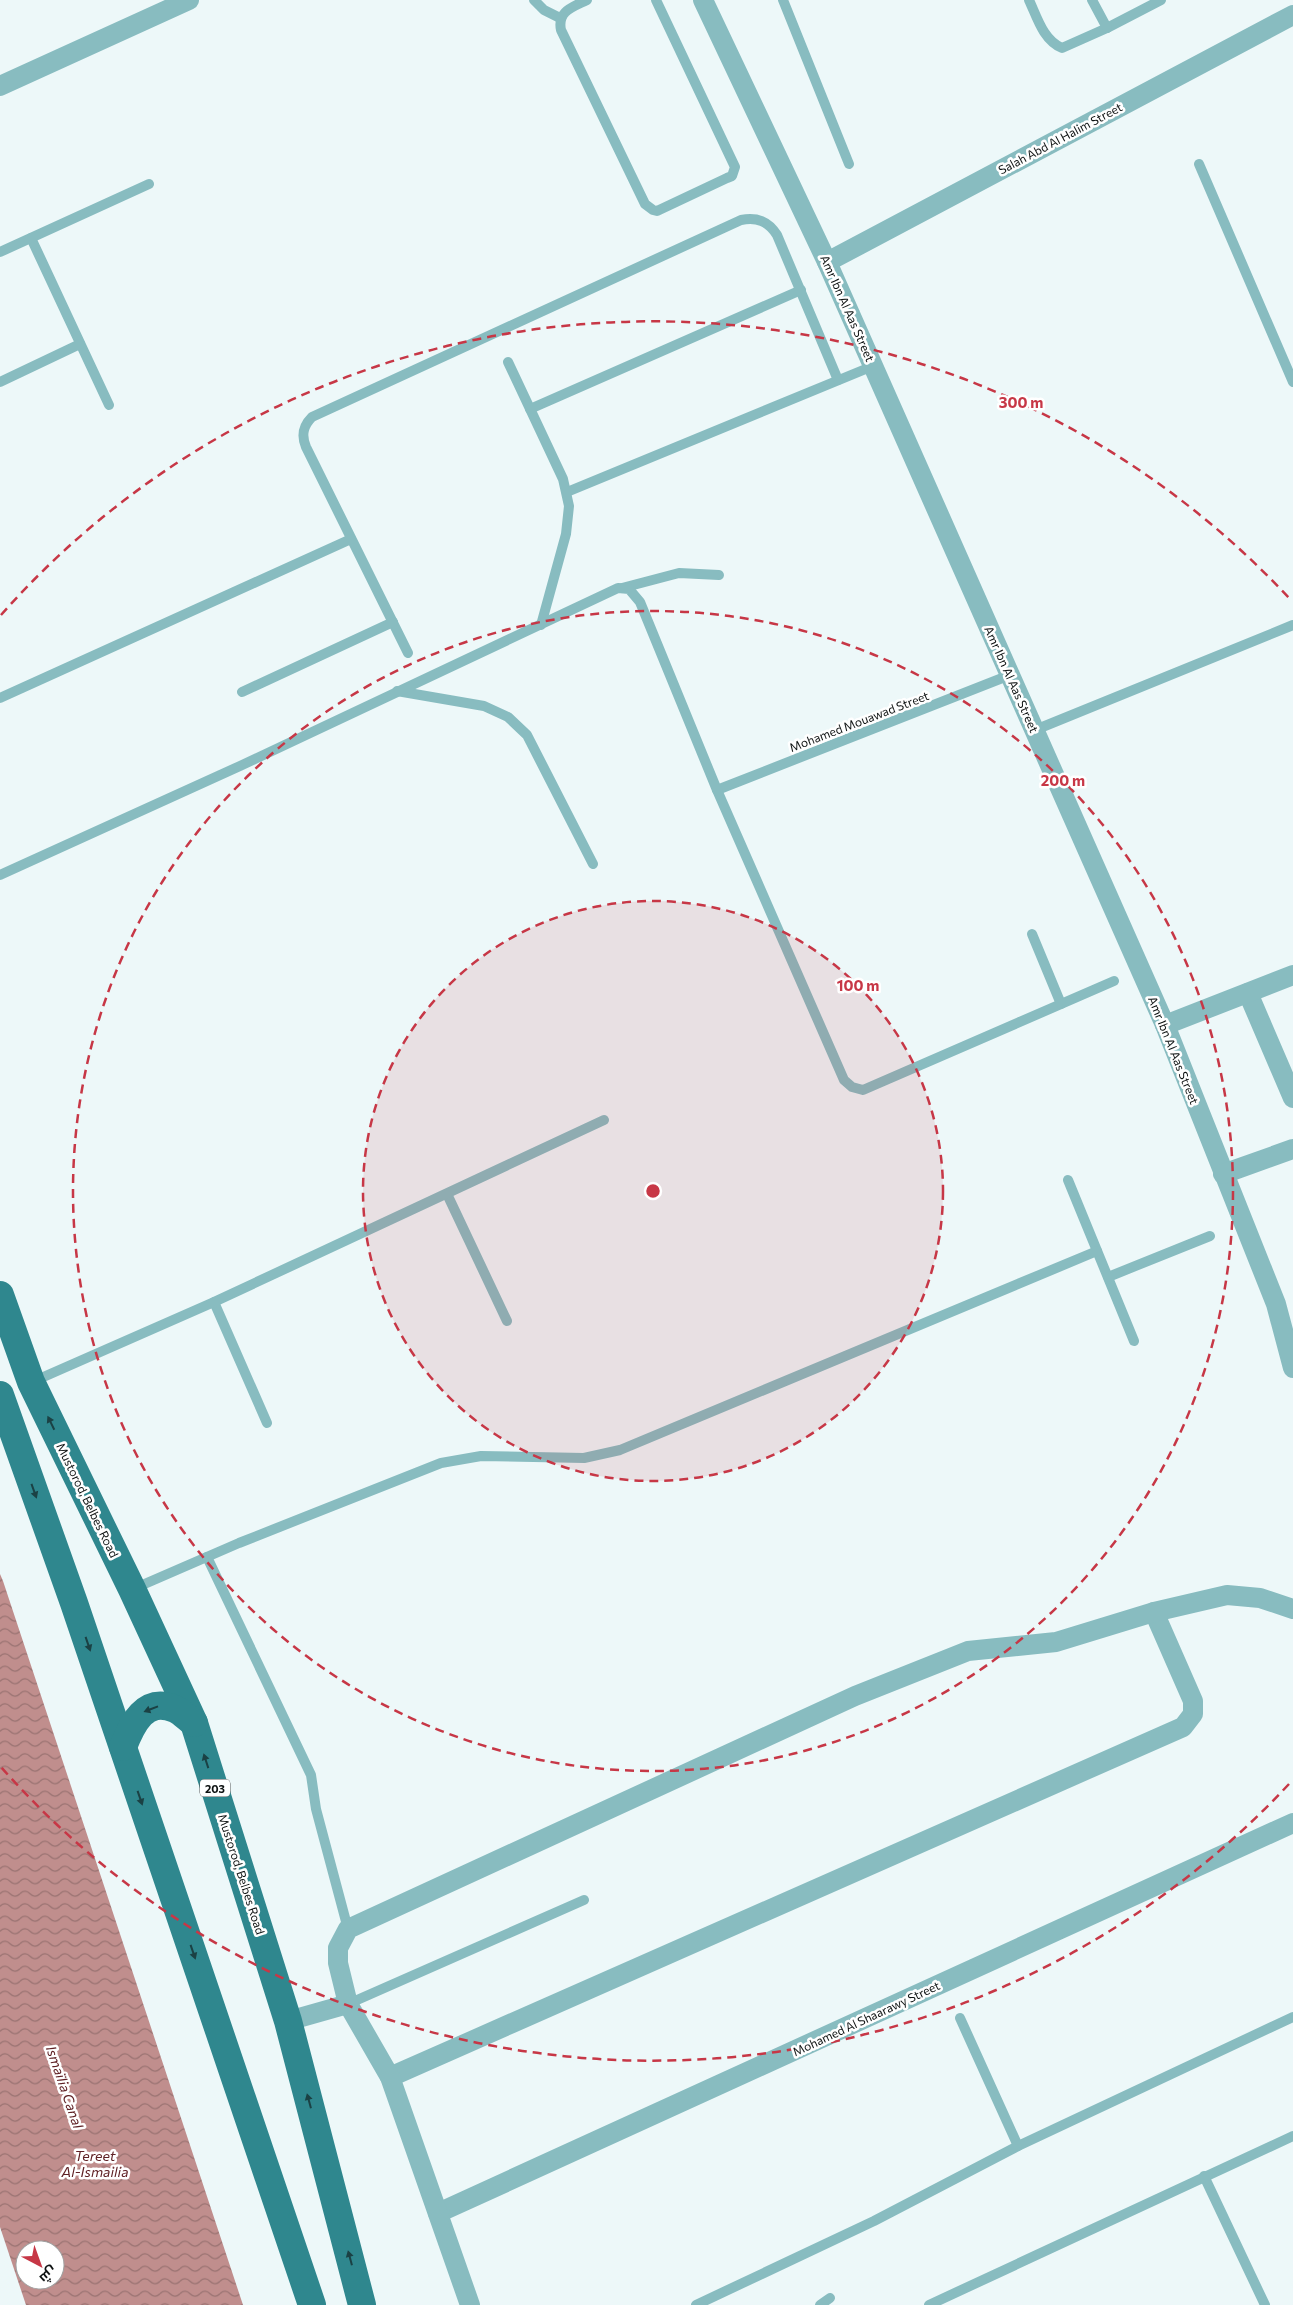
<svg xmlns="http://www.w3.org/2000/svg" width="1293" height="2305" font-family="Commissioner,Cairo,sans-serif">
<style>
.water{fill:url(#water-waves);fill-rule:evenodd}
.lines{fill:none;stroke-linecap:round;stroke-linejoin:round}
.service{stroke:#88bcc0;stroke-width:10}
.minor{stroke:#88bcc0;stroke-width:20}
.primary{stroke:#2f878e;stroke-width:28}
.oneway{fill:#1b4144}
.ring{fill:none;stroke:#c73746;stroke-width:2.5;stroke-dasharray:9 6}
.labels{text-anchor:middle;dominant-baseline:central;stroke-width:5;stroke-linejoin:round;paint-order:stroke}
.shield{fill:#fff;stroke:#565959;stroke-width:1}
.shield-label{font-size:11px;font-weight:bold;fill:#0e1212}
.street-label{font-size:12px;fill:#0e1212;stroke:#fff}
.water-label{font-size:14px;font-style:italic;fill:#5f2125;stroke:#fff}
.centre{fill:#c73746;stroke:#fff;stroke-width:2.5}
.ring-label{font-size:15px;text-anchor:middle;font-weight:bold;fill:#c73746;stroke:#fff;stroke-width:5;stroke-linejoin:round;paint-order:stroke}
</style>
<defs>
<pattern id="water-waves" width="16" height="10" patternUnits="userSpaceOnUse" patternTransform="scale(1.25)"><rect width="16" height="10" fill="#c08e8d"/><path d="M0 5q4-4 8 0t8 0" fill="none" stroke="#9a7372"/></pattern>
</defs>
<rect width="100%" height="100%" fill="#edf8f9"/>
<path class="water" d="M0 1574 3 1581 243 2305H26L0 2227ZM25 2250H55V2280H25Z"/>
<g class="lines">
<g class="service">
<polyline points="534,0 544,10 560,18"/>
<path d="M587 0C573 7 557 11 561 30L645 204 653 210 657 211 727 178 732 176 735 167 656 0"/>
<polyline points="783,0 849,164"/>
<path d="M1029 0C1037 17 1043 40 1062 48L1107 28 1161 0"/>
<polyline points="1092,0 1107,28"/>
<polyline points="1199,164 1293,382"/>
<polyline points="31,238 109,405"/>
<polyline points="0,252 149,184"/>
<polyline points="508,362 563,479 569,506 566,534 541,625"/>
<polyline points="0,382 80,344"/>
<polyline points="530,409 801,290"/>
<polyline points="567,492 873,366"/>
<polyline points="622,588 679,573 719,575"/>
<path d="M408 653 306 447C301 435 303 426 312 417L741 220C757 217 768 221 777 235L838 380"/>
<polyline points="397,691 484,706 508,717 527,735 593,864"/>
<polyline points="242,692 393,622"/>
<polyline points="0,698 351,539"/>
<polyline points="1035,730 1293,625"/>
<polyline points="717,790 1010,675"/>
<polyline points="0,875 240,766 618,588 629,589 640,602 717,790 844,1080 852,1087 863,1090 1114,981"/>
<polyline points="1032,934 1061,1004"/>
<polyline points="1068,1180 1134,1341"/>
<polyline points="447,1194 507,1321"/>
<polyline points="1108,1277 1210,1236"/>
<polyline points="214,1302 267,1423"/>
<polyline points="32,1382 214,1302 604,1120"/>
<polyline points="207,1557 311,1775 316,1809 348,1929"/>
<polyline points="133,1589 239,1543 441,1463 481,1456 584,1458 620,1450 1097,1251"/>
<polyline points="348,2004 584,1900"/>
<polyline points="960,2018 1018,2146"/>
<polyline points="1204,2176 1265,2305"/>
<polyline points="696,2305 874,2221 1018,2146 1293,2017"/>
<polyline points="820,2305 830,2298"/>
<polyline points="929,2305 1293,2136"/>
</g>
<g class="minor">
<polyline points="703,0 827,262 1165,1025 1276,1304 1293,1368"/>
<polyline points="0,86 189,0"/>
<polyline points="827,262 1293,15"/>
<polyline points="1248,993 1293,1098"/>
<polyline points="1165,1025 1293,975"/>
<polyline points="1223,1174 1293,1149"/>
<polyline points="288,2021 348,2004"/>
<polyline points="390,2077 1183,1727 1193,1714 1193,1701 1154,1612"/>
<polyline points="438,2213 1293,1823"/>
<polyline points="470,2305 390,2077 348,2004 338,1963 338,1948 348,1929 855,1696 968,1651 1056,1642 1154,1612 1227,1595 1260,1598 1293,1609"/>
</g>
<g class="primary">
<polyline points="0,1295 31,1382 132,1589 194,1723 288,2021 362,2305"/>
<polyline points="0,1395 74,1603 312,2305"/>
<path d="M123 1747C132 1724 145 1696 175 1709 182 1712 188 1719 194 1723"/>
</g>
</g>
<defs><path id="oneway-solid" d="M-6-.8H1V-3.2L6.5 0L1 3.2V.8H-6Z" transform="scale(1.25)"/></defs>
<g class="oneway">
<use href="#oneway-solid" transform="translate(51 1423) rotate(-116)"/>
<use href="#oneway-solid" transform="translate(34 1491) rotate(70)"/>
<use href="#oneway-solid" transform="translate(88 1644) rotate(71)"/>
<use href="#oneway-solid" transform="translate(151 1709) rotate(159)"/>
<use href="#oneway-solid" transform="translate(206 1761) rotate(-108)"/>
<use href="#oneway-solid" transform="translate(140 1798) rotate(71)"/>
<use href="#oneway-solid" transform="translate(193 1952) rotate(71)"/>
<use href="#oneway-solid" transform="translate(309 2101) rotate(-105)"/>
<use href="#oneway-solid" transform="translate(350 2258) rotate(-105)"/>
</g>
<circle cx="653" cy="1191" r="290" fill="#c73746" fill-opacity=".12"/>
<g class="ring">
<circle cx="653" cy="1191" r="290"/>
<circle cx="653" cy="1191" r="580"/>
<path d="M1289 1784A870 870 0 0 1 1 1767M1 615A870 870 0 0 1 1289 598"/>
</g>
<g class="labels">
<rect class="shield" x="200" y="1779.5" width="30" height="17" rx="4"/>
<g class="shield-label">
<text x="215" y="1788">203</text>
</g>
<g class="street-label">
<text transform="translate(1060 138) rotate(-28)">Salah Abd Al Halim Street</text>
<text transform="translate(848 308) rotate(66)">Amr Ibn Al Aas Street</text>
<text transform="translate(1012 679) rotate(66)">Amr Ibn Al Aas Street</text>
<text transform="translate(859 721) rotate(-21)">Mohamed Mouawad Street</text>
<text transform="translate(1174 1050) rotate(68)">Amr Ibn Al Aas Street</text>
<text transform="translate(88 1500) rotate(64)">Mustorod, Belbes Road</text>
<text transform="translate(242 1874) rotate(72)">Mustorod, Belbes Road</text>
<text transform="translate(866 2018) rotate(-25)">Mohamed Al Shaarawy Street</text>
</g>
<g class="water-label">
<text transform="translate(65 2087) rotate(71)">Ismaïlia Canal</text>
<text x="95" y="2155">Tereet<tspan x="95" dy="16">Al-Ismailia</tspan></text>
</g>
</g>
<circle cx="653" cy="1191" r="8" class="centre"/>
<g class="ring-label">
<text x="1021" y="408">300 m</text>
<text x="1063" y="786">200 m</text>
<text x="858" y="991">100 m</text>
</g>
<g transform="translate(40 2265) rotate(139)"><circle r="24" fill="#ffffff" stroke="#9fa0a0"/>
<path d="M0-4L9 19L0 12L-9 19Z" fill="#c73746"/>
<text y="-8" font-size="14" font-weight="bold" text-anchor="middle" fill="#0e1212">ش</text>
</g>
</svg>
